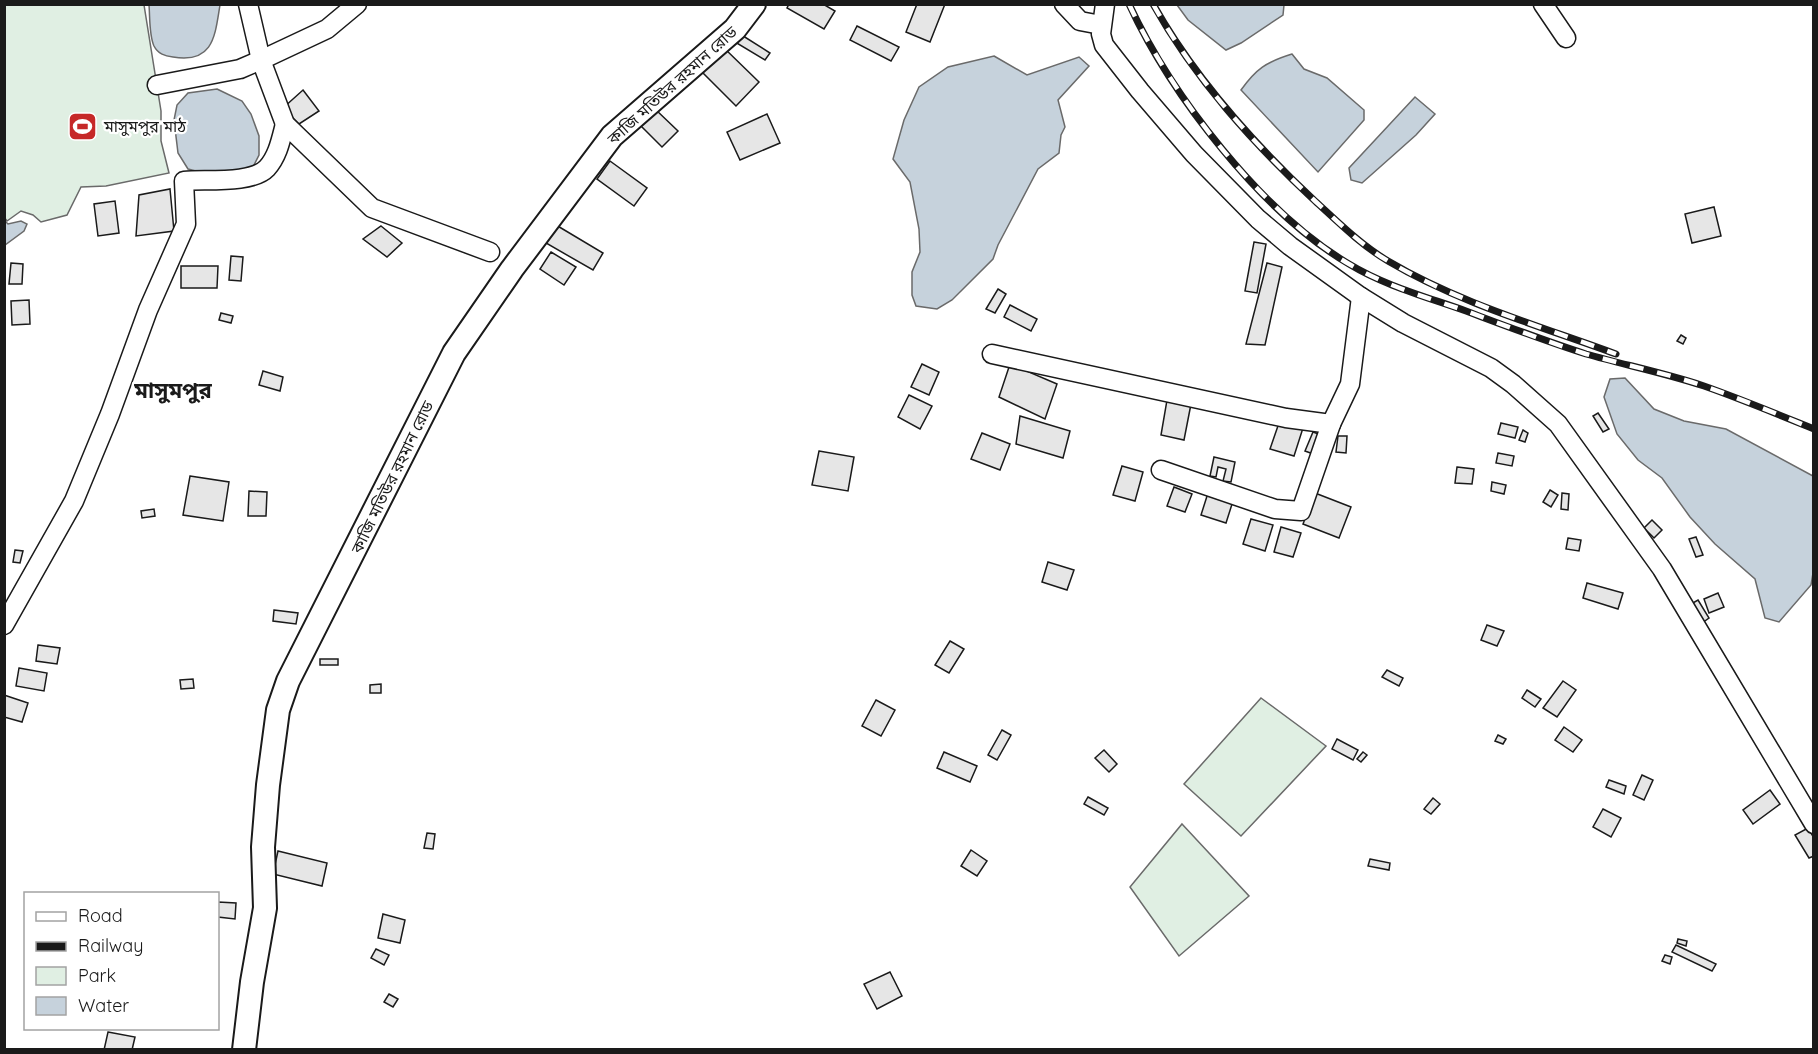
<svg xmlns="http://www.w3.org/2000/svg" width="1818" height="1054" font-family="Quicksand,'Noto Sans Bengali',sans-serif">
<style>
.green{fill:#e0efe3;stroke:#6a6a6a;stroke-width:1.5}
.water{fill:#c6d2dc;stroke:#6a6a6a;stroke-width:1.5}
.building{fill:#e6e6e6;stroke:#1a1a1a;stroke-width:1.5}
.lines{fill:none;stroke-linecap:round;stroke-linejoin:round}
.minor-casing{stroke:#1a1a1a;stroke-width:21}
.major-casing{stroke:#1a1a1a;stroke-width:26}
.minor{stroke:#fff;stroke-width:18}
.major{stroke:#fff;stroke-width:22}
.rail-casing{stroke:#1a1a1a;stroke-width:7}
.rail{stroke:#fff;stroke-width:4.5;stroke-dasharray:14;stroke-linecap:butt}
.labels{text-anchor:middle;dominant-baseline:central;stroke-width:4.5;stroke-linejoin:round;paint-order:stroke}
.street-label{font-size:16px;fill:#1a1a1a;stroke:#fff}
.poi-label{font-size:16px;fill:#1a1a1a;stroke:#fff;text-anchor:start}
.district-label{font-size:22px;font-weight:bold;fill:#1a1a1a;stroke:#fff}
</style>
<rect width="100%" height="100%" fill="#fff"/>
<g class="green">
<polygon points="4,5 144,5 161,111 161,141 169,173 106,186 81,187 67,215 41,222 33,215 21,211 7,221 4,217"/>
<polygon points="1261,698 1326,746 1241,836 1184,784"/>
<polygon points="1182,824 1249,896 1179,956 1130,887"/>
</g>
<g class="water">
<path d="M149 5H220C215 35 214 64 173 57 165 56 158 54 154 46 149 35 150 17 149 5Z"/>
<polygon points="1177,5 1284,5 1283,15 1241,43 1226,50 1188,20"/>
<path d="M1292 54 1304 69 1327 78 1364 110V120L1318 172 1241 90C1256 69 1266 62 1292 54Z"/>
<polygon points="994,56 1027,75 1079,57 1089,66 1058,100 1065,127 1061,135 1059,153 1038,169 998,245 993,259 952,300 937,309 916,306 912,295 912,272 920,252 919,229 910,182 893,159 904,120 919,87 948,67"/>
<path d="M217 89 242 101 251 114 259 136V155L252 169C232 176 208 175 188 169L178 153 174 120 177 105 188 93Z"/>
<polygon points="1415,97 1435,114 1416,135 1362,183 1351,180 1349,168"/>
<polygon points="5,221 8,224 21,221 27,224 24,231 5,245"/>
<polygon points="1625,378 1654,409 1684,421 1726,429 1813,476 1814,567 1811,585 1779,622 1765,618 1755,579 1715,544 1690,517 1662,478 1638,460 1617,434 1604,397 1610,379"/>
</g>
<g class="building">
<polygon points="789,4 823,4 835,11 824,29 787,8"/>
<polygon points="917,4 945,4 930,42 906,32"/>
<polygon points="857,26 899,47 891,61 850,40"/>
<polygon points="740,34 770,53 765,60 735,42"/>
<polygon points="723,47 759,82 736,106 700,70"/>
<polygon points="303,90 319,111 299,124 283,108"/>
<polygon points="655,109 678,131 662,147 640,125"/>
<polygon points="767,114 780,143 740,160 727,132"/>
<polygon points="610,161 647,188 634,206 597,179"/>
<polygon points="170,189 174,231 136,236 139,195"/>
<polygon points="115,201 119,233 98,236 94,204"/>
<polygon points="1714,207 1721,236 1692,243 1685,214"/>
<polygon points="556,225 603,253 593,270 546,243"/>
<polygon points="381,226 402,243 387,257 363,239"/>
<polygon points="1254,242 1266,244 1257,293 1245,291"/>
<polygon points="551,252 576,267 564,285 540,269"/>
<polygon points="231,256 243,257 241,281 229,280"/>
<polygon points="11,263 23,264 22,284 9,284"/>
<polygon points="1267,263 1282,267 1265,345 1246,344"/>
<polygon points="181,266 218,266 217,288 181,288"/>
<polygon points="998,289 1006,294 995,313 986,309"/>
<polygon points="29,300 30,324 12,325 11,301"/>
<polygon points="1010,305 1037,319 1031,331 1004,317"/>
<polygon points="221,313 233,316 231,323 219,320"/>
<polygon points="1681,335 1686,338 1683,344 1677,341"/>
<polygon points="922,364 939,372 929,395 911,387"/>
<polygon points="1010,364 1057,384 1045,419 999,397"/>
<polygon points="263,371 283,377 280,391 259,385"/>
<polygon points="909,395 932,406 920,429 898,417"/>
<polygon points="1167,400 1191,404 1184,440 1161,435"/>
<polygon points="1598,413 1609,429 1603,432 1593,416"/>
<polygon points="1020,416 1070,431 1063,458 1016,444"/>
<polygon points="1280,420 1303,428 1294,456 1270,449"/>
<polygon points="1501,423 1518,427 1515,438 1498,434"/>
<polygon points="1523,430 1528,433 1525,442 1519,440"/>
<polygon points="1313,432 1324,436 1316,455 1305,451"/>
<polygon points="982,433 1010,444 1000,470 971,459"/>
<polygon points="1338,436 1347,436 1346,453 1336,452"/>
<polygon points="819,451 854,457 848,491 812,485"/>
<polygon points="1498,453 1514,456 1512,466 1496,463"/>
<polygon points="1214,457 1235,462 1231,482 1223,481 1226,469 1218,467 1216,477 1210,476"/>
<polygon points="1122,466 1143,472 1135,501 1113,495"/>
<polygon points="1457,467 1474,469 1472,484 1455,483"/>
<polygon points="190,476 229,482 223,521 183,515"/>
<polygon points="1492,482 1506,485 1504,494 1491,491"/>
<polygon points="1174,487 1192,494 1185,512 1167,506"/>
<polygon points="1550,490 1558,495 1551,507 1543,502"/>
<polygon points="249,491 267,492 266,516 248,516"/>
<polygon points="1208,493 1233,501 1226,523 1201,515"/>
<polygon points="1315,493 1351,507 1339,538 1303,524"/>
<polygon points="1562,493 1569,494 1568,510 1561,509"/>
<polygon points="154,509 155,516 142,518 141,511"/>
<polygon points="1251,519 1273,525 1265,551 1243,544"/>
<polygon points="1652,520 1662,530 1654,538 1644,528"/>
<polygon points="1281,527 1301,533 1293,557 1274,552"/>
<polygon points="1696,537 1703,555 1696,557 1689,539"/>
<polygon points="1568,538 1581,540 1579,551 1566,549"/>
<polygon points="15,550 23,551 20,563 13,562"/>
<polygon points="1048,562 1074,570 1067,590 1042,582"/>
<polygon points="1587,583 1623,593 1618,609 1583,598"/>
<polygon points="1718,593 1724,607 1709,613 1704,599"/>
<polygon points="1698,600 1709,618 1702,623 1691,604"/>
<polygon points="274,610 298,613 296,624 273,621"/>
<polygon points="1487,625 1504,631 1497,646 1481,640"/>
<polygon points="950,641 964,649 949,673 935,665"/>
<polygon points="38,645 60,648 57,664 36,661"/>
<rect x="320" y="659" width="18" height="6"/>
<polygon points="19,668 47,673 44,691 16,686"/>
<polygon points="1387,670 1403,678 1399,686 1382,677"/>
<polygon points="193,679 194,688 181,689 180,680"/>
<polygon points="1563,681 1576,690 1557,717 1543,708"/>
<polygon points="381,684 381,693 370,693 370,685"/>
<polygon points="1527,690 1541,699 1535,707 1522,698"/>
<polygon points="4,695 28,703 22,722 4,717"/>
<polygon points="876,700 895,710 881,736 862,726"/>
<polygon points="1564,727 1582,740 1573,752 1555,740"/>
<polygon points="1002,730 1011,735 997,760 988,755"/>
<polygon points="1498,735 1506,739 1503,744 1495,741"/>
<polygon points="1337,739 1358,750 1353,760 1332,749"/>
<polygon points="1104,750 1117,764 1109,772 1095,758"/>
<polygon points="944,752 977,766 970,782 937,768"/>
<polygon points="1363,752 1367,755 1361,762 1357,759"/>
<polygon points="1642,775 1653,780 1644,800 1633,795"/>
<polygon points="1609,780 1626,786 1624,794 1606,787"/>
<polygon points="1770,790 1780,804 1753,824 1743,810"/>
<polygon points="1088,797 1108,808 1104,815 1084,804"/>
<polygon points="1433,798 1440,804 1431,814 1424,809"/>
<polygon points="1603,809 1621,818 1611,837 1593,827"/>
<polygon points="1808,828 1814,838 1814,856 1809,858 1795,835"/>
<polygon points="427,833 435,834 433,849 424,848"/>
<polygon points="971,850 987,861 977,876 961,866"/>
<polygon points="278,851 327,863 322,886 273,874"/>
<polygon points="1370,859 1390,863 1389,870 1368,866"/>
<polygon points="218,902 236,903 235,919 218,917"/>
<polygon points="383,914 405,920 400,943 378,938"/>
<polygon points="1678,939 1687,941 1686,946 1677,943"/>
<polygon points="1676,945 1716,964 1712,971 1672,952"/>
<polygon points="376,949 389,955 384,965 371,958"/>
<polygon points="1665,955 1672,957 1670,964 1662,961"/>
<polygon points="890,972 902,996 877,1009 864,984"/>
<polygon points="389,994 398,999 393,1007 384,1002"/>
<polygon points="108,1032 135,1037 132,1050 104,1050"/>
</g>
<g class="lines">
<defs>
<g id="minor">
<polyline points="248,4 261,60 285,124 372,208 490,252"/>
<polyline points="1064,4 1080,21 1101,25"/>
<polyline points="1105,4 1101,34 1104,45 1140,91 1194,154 1258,219 1290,246 1361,297 1403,323 1491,368 1513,384 1558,424 1662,569 1814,824"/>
<polyline points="1543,4 1566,38"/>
<polyline points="157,85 240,69 261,60 327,29 357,4"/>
<polyline points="992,354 1286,418 1331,424 1350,384 1361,297"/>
<polyline points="1161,470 1275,509 1301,511 1331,424"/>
<path d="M4 625 74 501 110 414 148 310 186 224 184 181C206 179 252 184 267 168 278 156 281 139 285 124"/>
</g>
<polyline id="major" points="244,1050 252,982 265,908 263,847 268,785 278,710 288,681 454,353 512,269 612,136 735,29 754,4"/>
</defs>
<use href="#minor" class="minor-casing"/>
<use href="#major" class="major-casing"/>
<use href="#minor" class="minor"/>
<use href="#major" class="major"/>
<defs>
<g id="rail">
<path d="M1129 4C1171 95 1262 213 1349 264 1385 286 1427 297 1466 311 1506 326 1545 341 1586 354 1625 365 1665 373 1704 386 1741 399 1777 414 1814 429"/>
<path d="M1153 4C1195 79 1253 143 1315 201 1338 222 1361 245 1388 261 1459 303 1540 326 1616 354"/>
</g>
</defs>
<use href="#rail" class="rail-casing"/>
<use href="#rail" class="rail"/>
</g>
<defs>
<symbol id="stadium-square" viewBox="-11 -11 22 22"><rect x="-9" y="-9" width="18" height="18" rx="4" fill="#c62828" stroke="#fff"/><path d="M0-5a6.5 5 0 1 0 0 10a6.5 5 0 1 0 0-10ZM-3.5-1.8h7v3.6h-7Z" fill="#fff"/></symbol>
</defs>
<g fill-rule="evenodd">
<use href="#stadium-square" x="66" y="110" width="33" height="33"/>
</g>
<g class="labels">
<g class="street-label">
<text transform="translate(672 85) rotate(-42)">কাজি মতিউর রহমান রোড</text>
<text transform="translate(392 477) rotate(-64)">কাজি মতিউর রহমান রোড</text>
</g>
<g class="poi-label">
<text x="104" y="126">মাসুমপুর মাঠ</text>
</g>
<g class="district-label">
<text x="173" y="390">মাসুমপুর</text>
</g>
</g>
<rect width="1818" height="1054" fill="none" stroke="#1a1a1a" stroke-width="12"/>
<rect x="24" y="892" width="195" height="138" fill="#ffffff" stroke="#a3a3a3" stroke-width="1.5"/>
<rect x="36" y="912" width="30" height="9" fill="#ffffff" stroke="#a3a3a3" stroke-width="1.5"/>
<text x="78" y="922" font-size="18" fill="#1a1a1a">Road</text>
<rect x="36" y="942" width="30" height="9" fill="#1a1a1a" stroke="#a3a3a3" stroke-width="1.5"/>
<text x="78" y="952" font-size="18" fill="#1a1a1a">Railway</text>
<rect x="36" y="967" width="30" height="18" fill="#e0efe3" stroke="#a3a3a3" stroke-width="1.5"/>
<text x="78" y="982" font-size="18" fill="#1a1a1a">Park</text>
<rect x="36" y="997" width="30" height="18" fill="#c6d2dc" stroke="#a3a3a3" stroke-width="1.5"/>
<text x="78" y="1012" font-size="18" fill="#1a1a1a">Water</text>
</svg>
